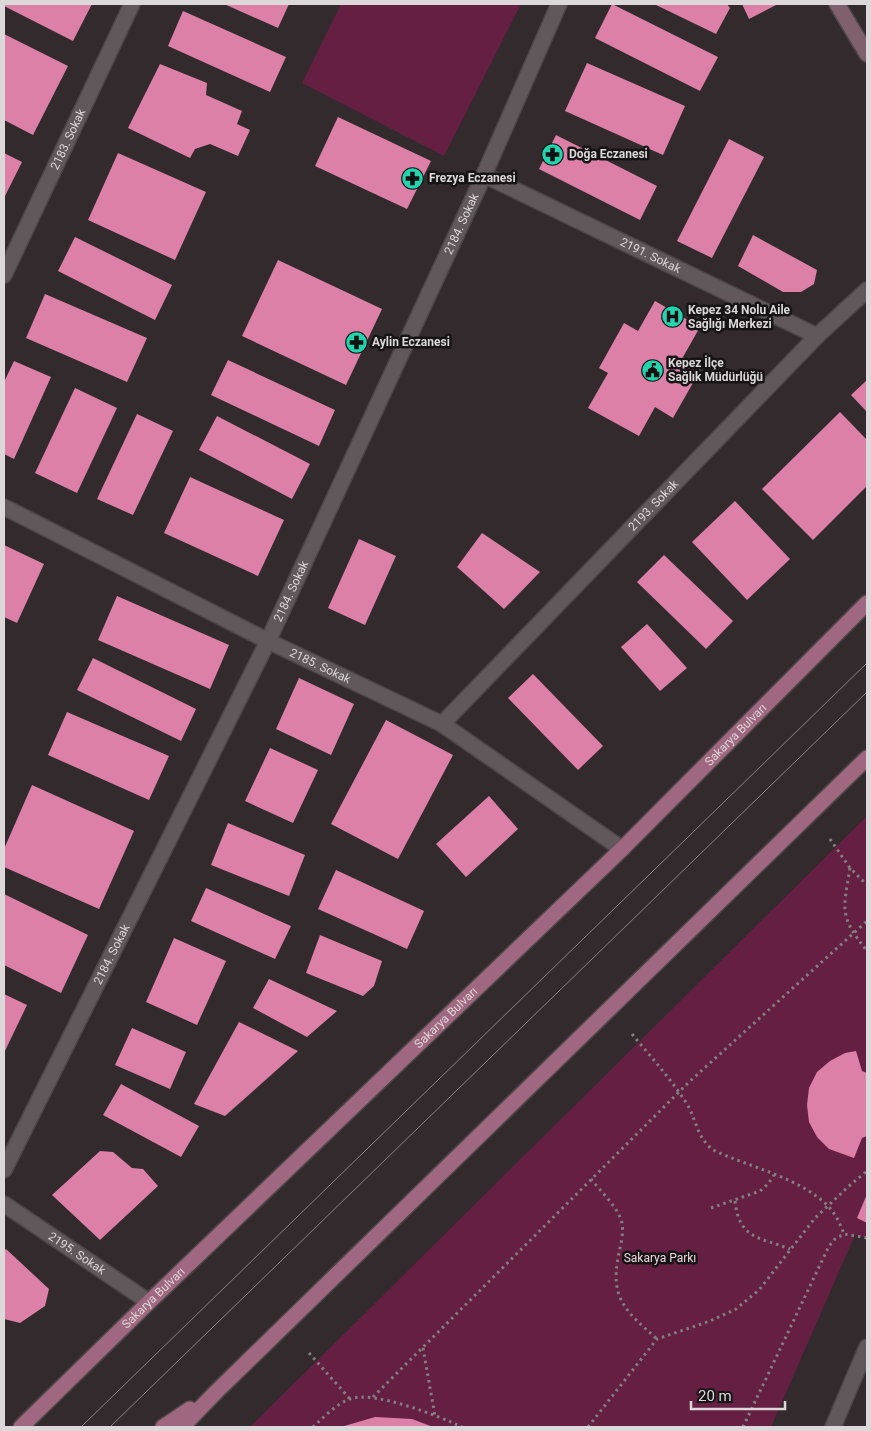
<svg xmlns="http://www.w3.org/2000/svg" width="871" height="1431" font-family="Roboto,sans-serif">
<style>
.green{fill:#651f42}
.building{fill:#dc80a8}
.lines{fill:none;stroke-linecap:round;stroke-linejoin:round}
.street-casing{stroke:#4c4648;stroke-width:18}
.secondary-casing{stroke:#4c4648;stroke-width:18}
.primary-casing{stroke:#4c4648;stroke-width:18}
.path{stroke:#847e80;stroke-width:3;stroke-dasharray:2.5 4;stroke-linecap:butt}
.street{stroke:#60585b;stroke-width:15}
.secondary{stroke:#80606e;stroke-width:15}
.primary{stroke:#a06780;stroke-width:15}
.tram{stroke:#8a8486;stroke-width:1}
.labels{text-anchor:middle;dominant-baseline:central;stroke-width:5;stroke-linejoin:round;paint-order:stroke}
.street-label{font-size:12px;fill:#dcd7d9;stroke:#171415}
.poi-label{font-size:12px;font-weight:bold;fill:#dcd7d9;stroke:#171415;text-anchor:start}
.park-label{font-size:12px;fill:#efd6df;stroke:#171415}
</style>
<rect width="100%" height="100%" fill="#322a2d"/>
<g class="green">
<polygon points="341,4 521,4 444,156 302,83"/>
<polygon points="867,816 867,1238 855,1235 771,1427 250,1427"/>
</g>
<g class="building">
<polygon points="4,4 92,4 73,41 4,6"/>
<polygon points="224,4 289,4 278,28"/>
<polygon points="612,4 718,57 700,91 595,38"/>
<polygon points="654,4 727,4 730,8 716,34"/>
<polygon points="742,4 778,4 749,19"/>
<polygon points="183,11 286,57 270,92 168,46"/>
<polygon points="4,34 68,66 33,135 4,120"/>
<polygon points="587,63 685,106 663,155 565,111"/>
<polygon points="160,64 207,83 206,95 242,111 237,124 250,130 238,156 210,144 195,149 190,158 128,128"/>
<polygon points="338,117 431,161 407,209 315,166"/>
<polygon points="556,135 657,186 640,220 539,169"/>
<polygon points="729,139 764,157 712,258 677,241"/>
<polygon points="4,153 22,162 4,198"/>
<polygon points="118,153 206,192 175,260 88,220"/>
<polygon points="753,235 817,270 814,284 801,292 783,292 738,266"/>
<polygon points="75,237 172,285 155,320 58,271"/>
<polygon points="278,260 382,309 346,385 242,336"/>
<polygon points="45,294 147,338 127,382 26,338"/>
<polygon points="655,301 700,327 683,357 702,367 673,418 655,407 639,436 588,408 608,373 599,368 624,323 638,331"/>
<polygon points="228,360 335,410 319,446 211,395"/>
<polygon points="14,361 51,377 14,459 4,454 4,382"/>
<polygon points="867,380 867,412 851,395"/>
<polygon points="75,388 117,408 77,493 35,473"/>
<polygon points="840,412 867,440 867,486 813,540 762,489"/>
<polygon points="137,414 173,431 133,515 97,499"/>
<polygon points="217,416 310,464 292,499 199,450"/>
<polygon points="190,477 284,520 258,576 164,533"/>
<polygon points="735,501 790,559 747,600 692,542"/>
<polygon points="482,533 540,572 504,609 457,567"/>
<polygon points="359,539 396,556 365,625 328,608"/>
<polygon points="4,545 44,564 17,623 4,617"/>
<polygon points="664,555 733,621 706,649 637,582"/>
<polygon points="117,596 229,645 210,689 98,640"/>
<polygon points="647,624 687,668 660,691 621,647"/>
<polygon points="93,658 196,709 181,741 77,690"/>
<polygon points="533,674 603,746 578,770 508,698"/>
<polygon points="299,678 354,704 331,755 276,729"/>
<polygon points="67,712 169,756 149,800 48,755"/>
<polygon points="386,720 453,755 398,859 331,824"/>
<polygon points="270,748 318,770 293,823 245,801"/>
<polygon points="32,785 134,831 99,909 4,867 4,849"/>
<polygon points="489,796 518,829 466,877 436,844"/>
<polygon points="228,823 305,855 289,896 211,865"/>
<polygon points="336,870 424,911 407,949 318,909"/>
<polygon points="206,888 291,926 275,959 191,921"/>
<polygon points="4,894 88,935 61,993 4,965"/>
<polygon points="320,935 382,961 374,986 363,996 306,973"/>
<polygon points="174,938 226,961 197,1025 146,1002"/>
<polygon points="269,979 337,1011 307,1037 253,1008"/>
<polygon points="4,994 27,1005 4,1053"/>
<polygon points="239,1022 298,1051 225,1116 194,1104"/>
<polygon points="132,1028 186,1052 170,1089 115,1065"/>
<polygon points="856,1051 862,1071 867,1073 867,1136 862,1138 854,1158 829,1149 817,1137 809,1122 807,1105 809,1088 817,1072 830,1061 845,1053"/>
<polygon points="121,1084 199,1126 181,1157 103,1115"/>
<polygon points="100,1151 113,1152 132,1168 143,1169 158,1186 100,1240 52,1195"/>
<polygon points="867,1194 867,1223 857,1218"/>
<polygon points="6,1249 49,1289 45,1306 20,1323 4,1319 4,1251"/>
<polygon points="375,1417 412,1419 433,1427 341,1427"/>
</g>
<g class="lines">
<defs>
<g id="street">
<path id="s1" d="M484 175 817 336"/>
<path id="s2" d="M4 275 132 4"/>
<path id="s3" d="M4 507 268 641 442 724 622 849"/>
<path id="s4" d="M442 724 817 336 867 290"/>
<path id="s5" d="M4 1170 268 641 484 175 559 4"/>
<path id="s6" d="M4 1204 149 1302"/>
<polyline points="833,1427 867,1347"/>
</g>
<polyline id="secondary" points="837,4 867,54"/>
<g id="primary">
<path id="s7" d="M21 1427 149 1302 622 849 867 603"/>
<polyline points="163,1427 190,1409"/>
<polyline points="182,1427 217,1391 867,758"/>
</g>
</defs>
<use href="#street" class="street-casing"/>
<use href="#secondary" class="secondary-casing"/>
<use href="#primary" class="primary-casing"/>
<g class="path">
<polyline points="830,839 850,868 867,885"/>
<path d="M850 868C843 911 839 916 867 951"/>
<path d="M632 1034C651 1057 671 1079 687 1104 697 1121 696 1136 713 1150 749 1167 798 1177 827 1205 835 1213 840 1223 844 1234"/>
<path d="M591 1179C601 1192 618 1207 622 1223 624 1234 620 1247 618 1258 610 1300 628 1313 657 1339"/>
<path d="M735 1201C739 1239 759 1237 790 1249"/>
<polyline points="711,1208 760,1191 768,1184 774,1175"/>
<polyline points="423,1348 435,1416"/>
<polyline points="309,1353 350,1399"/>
<polyline points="373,1397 689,1082 867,921"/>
<path d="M313 1427C324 1417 336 1404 350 1399 373 1390 439 1416 462 1427"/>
<polyline points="588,1427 657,1339 710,1321 736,1309 759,1290 815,1218 849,1186 867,1171"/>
<polyline points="743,1427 829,1246 835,1239 844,1234 867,1238"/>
</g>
<use href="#street" class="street"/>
<use href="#secondary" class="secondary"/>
<use href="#primary" class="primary"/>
<g class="tram">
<polyline points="81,1427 867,663"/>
<polyline points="110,1427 867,692"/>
</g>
</g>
<defs>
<symbol id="pharmacy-disc" viewBox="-11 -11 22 22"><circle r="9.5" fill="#22d5af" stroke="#171415"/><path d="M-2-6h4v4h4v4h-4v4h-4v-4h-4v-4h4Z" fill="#111"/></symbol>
<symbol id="hospital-disc" viewBox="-11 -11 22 22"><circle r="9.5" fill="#22d5af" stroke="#171415"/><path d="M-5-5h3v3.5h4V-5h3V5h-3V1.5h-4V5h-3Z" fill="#111"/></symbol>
<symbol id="civic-disc" viewBox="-11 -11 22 22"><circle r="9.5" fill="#22d5af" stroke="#171415"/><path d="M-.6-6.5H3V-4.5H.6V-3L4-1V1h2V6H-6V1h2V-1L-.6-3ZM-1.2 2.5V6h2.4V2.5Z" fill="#111"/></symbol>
</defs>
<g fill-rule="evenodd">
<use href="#pharmacy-disc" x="540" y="142" width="25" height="25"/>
<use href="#pharmacy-disc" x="400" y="166" width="25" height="25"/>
<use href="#hospital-disc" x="660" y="304" width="25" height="25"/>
<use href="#pharmacy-disc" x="344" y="330" width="25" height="25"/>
<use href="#civic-disc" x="640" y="358" width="25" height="25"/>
</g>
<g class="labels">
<g class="street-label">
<text stroke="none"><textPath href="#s2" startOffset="150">2183. Sokak</textPath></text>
<text stroke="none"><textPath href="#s5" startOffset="1051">2184. Sokak</textPath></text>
<text stroke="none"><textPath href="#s1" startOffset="185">2191. Sokak</textPath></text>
<text stroke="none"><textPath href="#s4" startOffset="304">2193. Sokak</textPath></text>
<text stroke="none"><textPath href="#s5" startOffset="646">2184. Sokak</textPath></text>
<text stroke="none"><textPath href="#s3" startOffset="354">2185. Sokak</textPath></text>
<text stroke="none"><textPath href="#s7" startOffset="995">Sakarya Bulvarı</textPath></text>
<text stroke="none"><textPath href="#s5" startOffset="241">2184. Sokak</textPath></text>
<text stroke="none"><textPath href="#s7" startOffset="590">Sakarya Bulvarı</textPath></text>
<text stroke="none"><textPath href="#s6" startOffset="88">2195. Sokak</textPath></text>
<text stroke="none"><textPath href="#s7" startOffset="185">Sakarya Bulvarı</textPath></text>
</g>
<g class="poi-label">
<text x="569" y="154">Doğa Eczanesi</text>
<text x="429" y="178">Frezya Eczanesi</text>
<text x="688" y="310">Kepez 34 Nolu Aile<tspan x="688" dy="14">Sağlığı Merkezi</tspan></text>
<text x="372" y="342">Aylin Eczanesi</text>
<text x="668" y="363">Kepez İlçe<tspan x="668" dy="14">Sağlık Müdürlüğü</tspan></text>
</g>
<g class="park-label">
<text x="660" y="1258">Sakarya Parkı</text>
</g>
</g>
<rect width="871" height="1431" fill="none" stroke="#dcd7d9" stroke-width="10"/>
<path d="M691 1401v8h94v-8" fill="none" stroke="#dcd7d9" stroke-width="2.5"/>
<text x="698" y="1401" font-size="15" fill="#dcd7d9" stroke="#171415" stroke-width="4" paint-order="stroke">20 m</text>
</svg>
